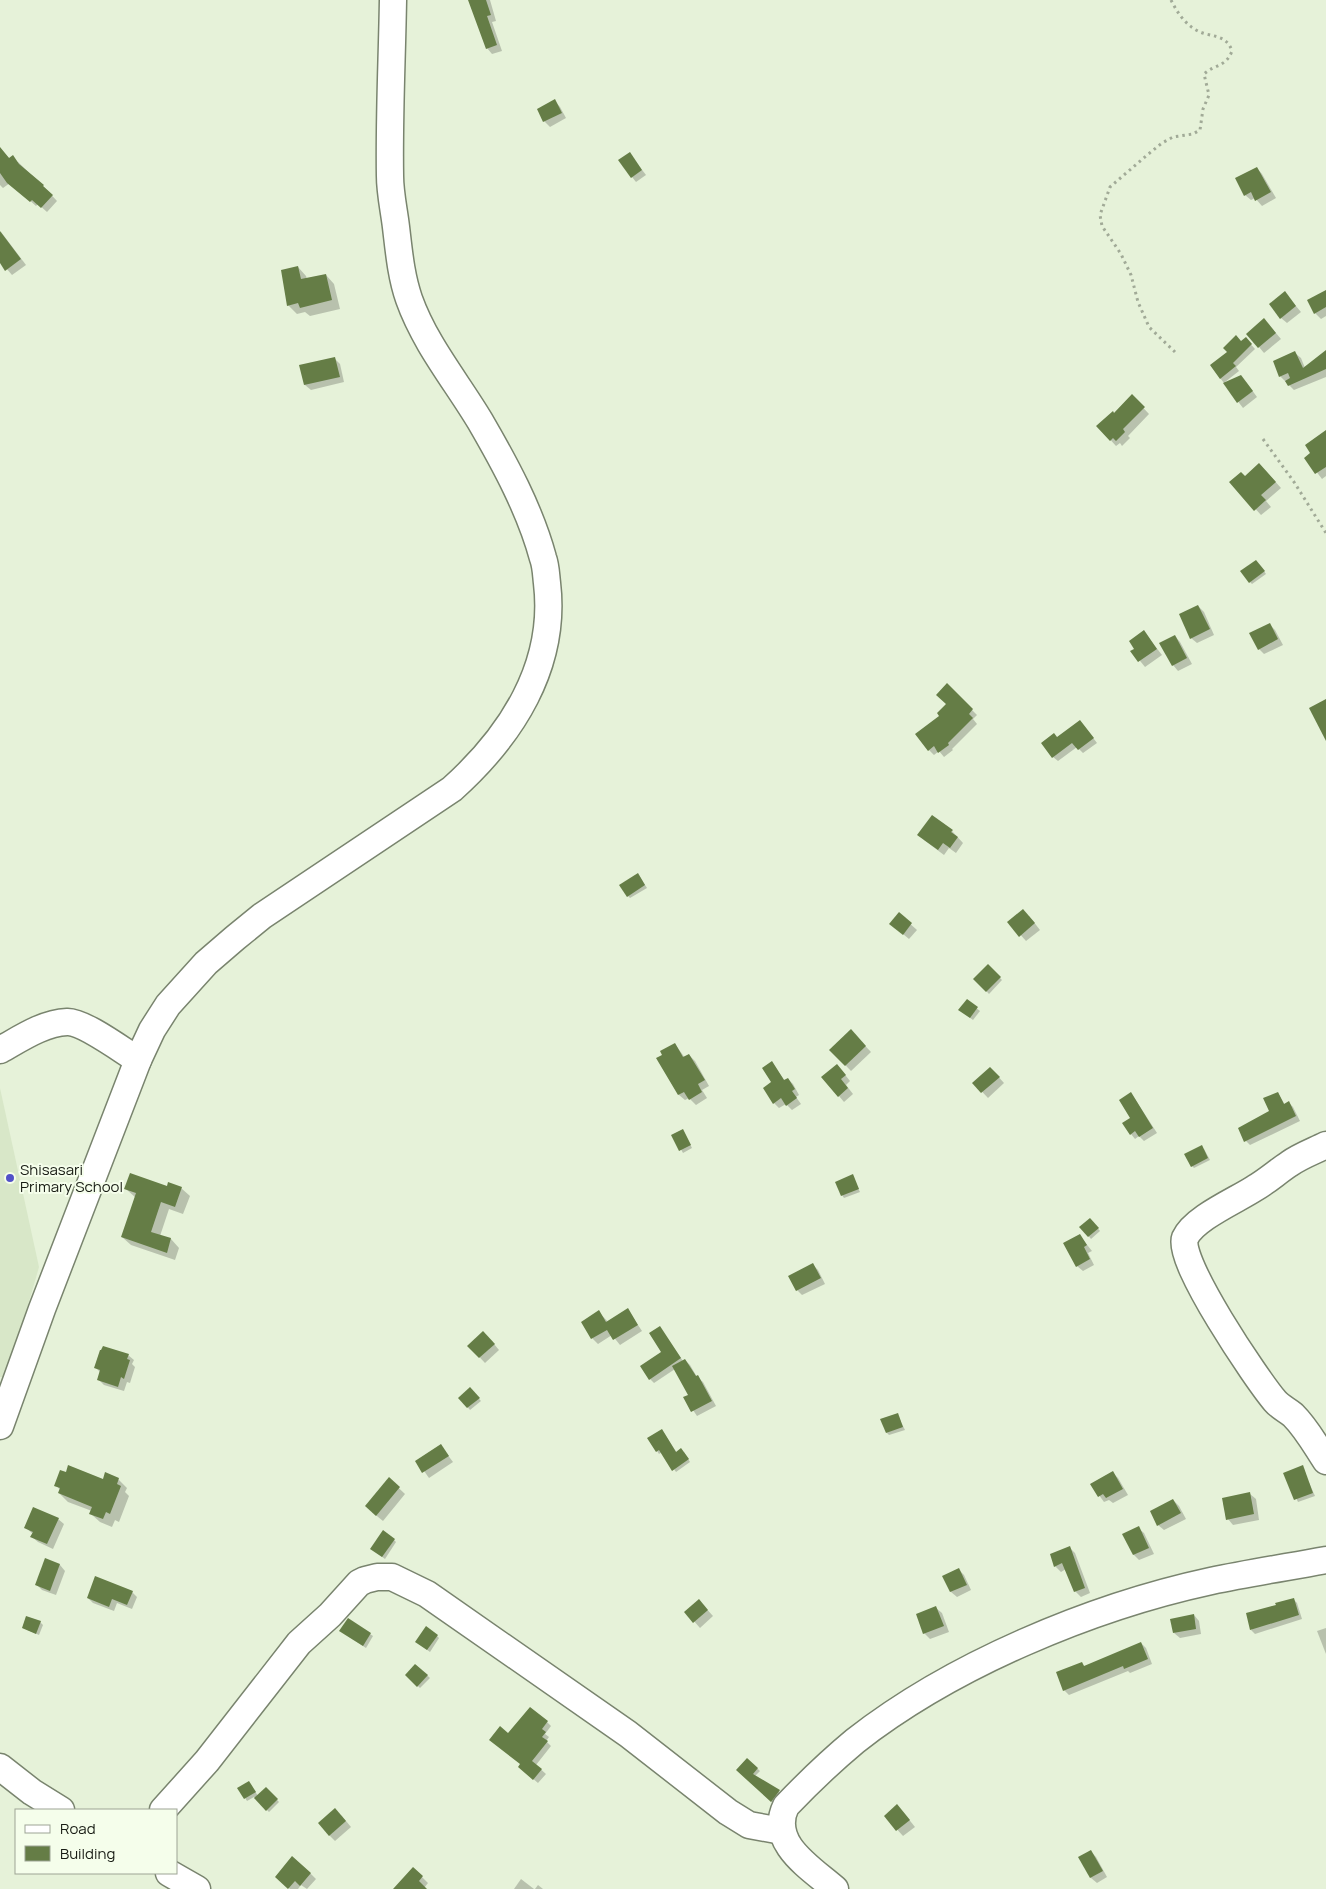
<svg xmlns="http://www.w3.org/2000/svg" width="1326" height="1889" font-family="Manrope,sans-serif">
<style>
.built{fill:#d8e7c8}
.shadow{fill:#0003}
.building{fill:#657d46}
.lines{fill:none;stroke-linecap:round;stroke-linejoin:round}
.minor-casing{stroke:#79846e;stroke-width:29}
.path{stroke:#a1aa97;stroke-width:3;stroke-dasharray:2.5 4;stroke-linecap:butt}
.minor{stroke:#fff;stroke-width:26}
.poi-dot{fill:#5251c8;stroke:#f5feeb;stroke-width:2}
.labels{text-anchor:middle;dominant-baseline:central;stroke-width:4;stroke-linejoin:round;paint-order:stroke}
.poi-label{font-size:15px;fill:#181c14;stroke:#f5feeb;text-anchor:start}
</style>
<rect width="100%" height="100%" fill="#e6f2d9"/>
<polygon class="built" points="0,1088 39,1267 7,1378 0,1377"/>
<g class="shadow">
<polygon points="469,0 490,0 496,21 492,22 502,51 492,54 487,48"/>
<polygon points="555,101 560,107 566,118 550,127 544,121"/>
<polygon points="0,148 10,159 18,162 43,186 57,201 47,212 38,204 36,206 10,183 3,188 0,185"/>
<polygon points="630,154 646,175 636,182 632,177"/>
<polygon points="1257,168 1262,174 1276,198 1262,206 1255,198 1251,200 1245,195"/>
<polygon points="1,232 26,265 12,275 0,261 0,233"/>
<polygon points="298,267 306,276 307,279 326,275 334,284 340,309 310,316 305,312 297,314 288,305"/>
<polygon points="1326,291 1326,316 1321,319 1315,313"/>
<polygon points="1290,299 1301,312 1287,323 1281,318"/>
<polygon points="1270,326 1281,339 1264,353 1259,347"/>
<polygon points="1246,339 1255,349 1236,367 1239,371 1225,382 1246,382 1257,397 1243,408 1211,366"/>
<polygon points="1326,351 1326,377 1294,390 1280,376 1295,353 1301,358 1305,368"/>
<polygon points="334,358 340,364 344,382 311,390 305,385 301,366"/>
<polygon points="1132,396 1149,414 1128,436 1130,438 1122,446 1120,443 1116,446 1098,426 1114,414"/>
<polygon points="1326,432 1326,476 1322,479 1306,458 1312,453"/>
<polygon points="1265,470 1281,488 1266,501 1271,507 1261,515 1231,482"/>
<polygon points="1259,564 1266,574 1252,584 1250,582"/>
<polygon points="1198,606 1204,612 1214,635 1197,643 1191,638"/>
<polygon points="1270,625 1275,630 1283,645 1264,654 1259,649"/>
<polygon points="1144,632 1162,655 1145,667 1132,651 1136,649"/>
<polygon points="1175,636 1180,642 1192,664 1178,671 1173,665"/>
<polygon points="947,685 977,715 973,719 977,724 952,749 953,750 944,757 939,751 934,755 929,750 947,704"/>
<polygon points="1084,726 1097,743 1083,753 1077,747 1058,761 1053,757 1058,738"/>
<polygon points="932,817 952,831 963,843 956,853 949,848 944,855 924,840"/>
<polygon points="640,877 647,888 630,898 628,896"/>
<polygon points="899,914 917,930 909,939 897,929"/>
<polygon points="1029,916 1040,930 1026,941 1009,922"/>
<polygon points="988,966 1002,980 989,994 975,979"/>
<polygon points="967,1001 980,1011 973,1020 962,1012"/>
<polygon points="851,1031 871,1052 851,1071 831,1050"/>
<polygon points="675,1044 685,1058 689,1055 695,1061 709,1086 702,1090 707,1098 696,1105 689,1098 685,1100 679,1095 658,1059"/>
<polygon points="772,1063 785,1081 788,1079 793,1084 799,1095 796,1097 801,1104 792,1110 786,1104 779,1108 774,1103"/>
<polygon points="842,1071 850,1081 846,1085 853,1094 844,1102 823,1077"/>
<polygon points="996,1074 1004,1083 988,1098 974,1083"/>
<polygon points="1278,1093 1285,1105 1289,1103 1293,1107 1300,1121 1250,1145 1246,1141 1271,1112"/>
<polygon points="1135,1099 1157,1133 1144,1141 1139,1136 1135,1139 1131,1134"/>
<polygon points="683,1130 692,1148 683,1153 673,1135"/>
<polygon points="1204,1149 1210,1160 1194,1168 1192,1166"/>
<polygon points="852,1176 860,1192 844,1198 842,1195"/>
<polygon points="181,1188 190,1196 183,1214 169,1209 160,1236 171,1239 179,1248 175,1260 131,1245 122,1237 136,1198 126,1189"/>
<polygon points="1090,1219 1100,1231 1091,1239 1081,1227"/>
<polygon points="1080,1236 1092,1251 1088,1253 1094,1265 1083,1271 1077,1266"/>
<polygon points="813,1265 818,1270 825,1284 802,1295 797,1290"/>
<polygon points="628,1310 642,1331 620,1345 612,1335 598,1344 592,1338 599,1312 608,1322"/>
<polygon points="660,1328 683,1361 685,1360 690,1365 697,1377 703,1382 716,1406 697,1416 685,1398 690,1395 675,1369 654,1383 650,1379 662,1352"/>
<polygon points="489,1338 499,1350 485,1363 469,1346"/>
<polygon points="128,1355 134,1360 132,1364 135,1367 130,1383 127,1382 124,1391 104,1385 98,1379 100,1372 96,1368"/>
<polygon points="470,1389 481,1401 470,1410 460,1398"/>
<polygon points="897,1414 905,1430 889,1435 887,1433"/>
<polygon points="664,1433 677,1453 684,1452 690,1462 676,1472 662,1452 659,1454 657,1451"/>
<polygon points="441,1446 453,1462 429,1478 417,1461"/>
<polygon points="1302,1467 1315,1496 1298,1502 1285,1474"/>
<polygon points="1112,1472 1118,1478 1128,1495 1113,1503 1109,1500 1104,1502 1091,1484"/>
<polygon points="118,1479 127,1488 125,1492 129,1496 119,1522 115,1520 112,1527 100,1522 91,1514 92,1511 68,1502 59,1493 60,1490 56,1485"/>
<polygon points="389,1479 405,1494 383,1521 372,1512"/>
<polygon points="1250,1494 1256,1499 1259,1520 1233,1525 1228,1519"/>
<polygon points="1173,1500 1179,1506 1186,1519 1164,1530 1158,1525"/>
<polygon points="58,1519 64,1524 53,1549 38,1542 32,1537 33,1534 25,1527"/>
<polygon points="1138,1528 1144,1533 1154,1554 1139,1560 1134,1555 1124,1535"/>
<polygon points="394,1540 396,1542 385,1559 374,1551"/>
<polygon points="1070,1548 1075,1553 1090,1593 1081,1597 1075,1591 1066,1569 1061,1572 1055,1566"/>
<polygon points="46,1560 60,1565 65,1571 56,1595 42,1590 36,1584"/>
<polygon points="958,1569 964,1575 971,1590 957,1597 951,1592 944,1576"/>
<polygon points="132,1592 137,1597 132,1609 117,1603 114,1611 93,1603 88,1598"/>
<polygon points="1293,1599 1297,1603 1302,1619 1255,1634 1251,1630 1277,1606"/>
<polygon points="704,1606 713,1616 700,1628 686,1612"/>
<polygon points="936,1608 942,1613 949,1632 930,1639 924,1633"/>
<polygon points="1194,1615 1199,1621 1201,1634 1180,1638 1174,1633"/>
<polygon points="40,1622 43,1625 39,1635 23,1628"/>
<polygon points="1326,1628 1326,1654 1317,1631"/>
<polygon points="343,1633 370,1634 373,1636 366,1648"/>
<polygon points="437,1636 439,1638 430,1652 419,1644"/>
<polygon points="1141,1643 1146,1648 1152,1664 1130,1673 1128,1671 1069,1695 1064,1690 1082,1664 1085,1667"/>
<polygon points="416,1665 430,1678 420,1688 406,1675"/>
<polygon points="547,1722 551,1726 545,1734 549,1737 546,1741 551,1746 536,1765 546,1774 538,1783 524,1771 508,1735"/>
<polygon points="747,1759 760,1771 755,1776 781,1793 774,1804 737,1770"/>
<polygon points="251,1785 258,1796 266,1788 279,1802 269,1812 254,1797 247,1801 239,1788"/>
<polygon points="903,1812 915,1827 903,1836 885,1816"/>
<polygon points="341,1815 351,1827 335,1841 329,1835"/>
<polygon points="1091,1852 1096,1857 1107,1877 1097,1883 1091,1878 1080,1858"/>
<polygon points="413,1868 428,1883 424,1888 425,1889 400,1889"/>
<polygon points="310,1873 316,1879 307,1889 301,1885 298,1889 290,1889 282,1882"/>
<polygon points="521,1879 534,1889 514,1889"/>
<polygon points="538,1885 543,1889 535,1889"/>
</g>
<g class="building">
<polygon points="468,0 486,0 491,15 487,16 497,45 486,49"/>
<polygon points="555,99 562,113 543,122 537,109"/>
<polygon points="0,147 9,158 13,155 19,164 44,185 43,186 53,195 41,208 32,200 30,202 7,183 0,173"/>
<polygon points="630,152 642,170 631,178 618,160"/>
<polygon points="1257,167 1271,192 1255,201 1251,192 1244,196 1235,178"/>
<polygon points="0,231 21,259 5,271 0,263"/>
<polygon points="298,266 301,279 326,274 332,300 300,308 298,303 287,306 281,270"/>
<polygon points="1326,290 1326,307 1314,314 1307,300"/>
<polygon points="1285,291 1296,306 1280,319 1269,304"/>
<polygon points="1264,318 1276,333 1258,348 1246,334"/>
<polygon points="1236,335 1241,341 1246,337 1252,344 1233,363 1236,366 1220,379 1210,365 1227,352 1223,348"/>
<polygon points="1326,350 1326,369 1288,386 1285,381 1290,378 1288,373 1279,377 1273,361 1295,351 1303,368"/>
<polygon points="335,357 340,377 304,385 299,365"/>
<polygon points="1241,375 1253,391 1237,403 1223,383"/>
<polygon points="1132,394 1145,407 1123,429 1125,432 1116,441 1113,438 1110,441 1096,426 1113,411 1114,413"/>
<polygon points="1326,430 1326,467 1315,474 1304,458 1310,453 1305,445"/>
<polygon points="1259,463 1276,482 1261,495 1266,500 1254,511 1229,482 1241,472 1245,476"/>
<polygon points="1256,560 1265,571 1249,583 1240,571"/>
<polygon points="1198,605 1210,629 1190,639 1179,614"/>
<polygon points="1270,623 1278,639 1258,650 1249,633"/>
<polygon points="1144,630 1157,649 1138,662 1130,651 1134,649 1129,641"/>
<polygon points="1175,635 1187,658 1172,666 1159,643"/>
<polygon points="947,683 973,709 969,714 973,718 948,743 949,745 938,753 934,746 928,751 915,734 939,716 937,713 946,704 936,695"/>
<polygon points="1326,699 1326,741 1309,708"/>
<polygon points="1080,720 1094,738 1078,750 1072,743 1052,758 1041,743 1054,733 1057,737"/>
<polygon points="932,815 953,830 951,832 958,837 950,848 943,843 938,850 917,835"/>
<polygon points="638,873 645,885 627,897 619,885"/>
<polygon points="1023,909 1035,923 1019,937 1007,922"/>
<polygon points="899,912 912,923 903,935 889,924"/>
<polygon points="988,964 1001,977 986,992 973,979"/>
<polygon points="967,999 978,1007 970,1018 958,1010"/>
<polygon points="851,1029 866,1046 845,1066 829,1050"/>
<polygon points="675,1043 683,1057 689,1054 705,1080 698,1084 702,1092 689,1100 684,1092 678,1095 656,1058 662,1055 660,1051"/>
<polygon points="772,1061 784,1080 788,1078 795,1089 792,1091 797,1098 786,1106 781,1098 773,1104 763,1088 771,1082 762,1068"/>
<polygon points="837,1064 846,1075 841,1079 848,1088 838,1097 821,1077"/>
<polygon points="990,1067 1000,1077 981,1093 972,1083"/>
<polygon points="1131,1092 1153,1128 1139,1137 1135,1131 1130,1135 1122,1123 1130,1118 1119,1100"/>
<polygon points="1278,1092 1284,1104 1289,1101 1296,1116 1244,1142 1238,1128 1269,1111 1263,1098"/>
<polygon points="683,1129 691,1145 679,1151 671,1135"/>
<polygon points="1202,1145 1208,1158 1191,1167 1184,1154"/>
<polygon points="130,1173 167,1186 168,1182 182,1187 175,1207 161,1202 151,1232 171,1238 167,1253 121,1237 136,1193 124,1189"/>
<polygon points="853,1174 859,1189 841,1196 835,1182"/>
<polygon points="1090,1218 1099,1228 1088,1237 1079,1227"/>
<polygon points="1080,1234 1087,1245 1084,1247 1090,1259 1076,1267 1063,1243"/>
<polygon points="813,1263 821,1278 796,1291 788,1276"/>
<polygon points="628,1308 638,1325 613,1340 607,1330 591,1339 581,1322 599,1310 606,1322"/>
<polygon points="660,1326 681,1358 649,1380 640,1366 661,1352 649,1333"/>
<polygon points="483,1331 495,1344 479,1358 467,1346"/>
<polygon points="103,1346 129,1354 127,1359 130,1360 124,1379 121,1377 118,1387 97,1380 100,1370 94,1368 100,1350 101,1350"/>
<polygon points="685,1359 696,1376 698,1375 712,1401 691,1412 683,1397 688,1395 672,1366"/>
<polygon points="470,1387 480,1398 467,1408 458,1398"/>
<polygon points="898,1413 903,1427 886,1433 880,1419"/>
<polygon points="662,1429 676,1452 681,1448 689,1459 672,1471 659,1450 656,1452 647,1438"/>
<polygon points="441,1444 449,1456 422,1473 415,1461"/>
<polygon points="68,1465 103,1479 105,1472 119,1478 117,1484 121,1486 110,1514 106,1512 103,1519 89,1514 92,1507 58,1493 60,1488 54,1486 60,1470 66,1472"/>
<polygon points="1303,1465 1313,1493 1294,1500 1283,1473"/>
<polygon points="1113,1471 1123,1489 1106,1498 1103,1494 1098,1497 1090,1484"/>
<polygon points="389,1477 400,1487 376,1516 365,1506"/>
<polygon points="1250,1492 1254,1514 1226,1520 1222,1498"/>
<polygon points="1173,1499 1181,1513 1157,1526 1150,1511"/>
<polygon points="33,1507 59,1518 47,1544 30,1537 33,1532 24,1528"/>
<polygon points="1139,1526 1149,1548 1133,1555 1122,1534"/>
<polygon points="383,1530 395,1539 382,1557 370,1549"/>
<polygon points="1070,1546 1085,1588 1074,1592 1062,1563 1054,1567 1050,1554"/>
<polygon points="45,1558 60,1564 50,1591 35,1585"/>
<polygon points="959,1568 967,1585 950,1592 942,1576"/>
<polygon points="95,1576 133,1591 127,1605 112,1599 109,1607 87,1598"/>
<polygon points="1294,1598 1299,1615 1250,1630 1246,1613 1276,1605 1275,1603"/>
<polygon points="699,1599 708,1610 693,1623 684,1612"/>
<polygon points="936,1606 944,1626 923,1634 916,1614"/>
<polygon points="1194,1614 1196,1629 1173,1633 1170,1619"/>
<polygon points="26,1616 41,1621 36,1634 22,1628"/>
<polygon points="348,1618 371,1633 363,1646 339,1631"/>
<polygon points="426,1626 438,1635 427,1650 415,1642"/>
<polygon points="1141,1642 1148,1659 1124,1669 1123,1666 1063,1691 1056,1672 1082,1662 1084,1666"/>
<polygon points="415,1664 428,1675 417,1687 405,1675"/>
<polygon points="530,1707 548,1721 542,1729 546,1732 542,1737 548,1741 532,1761 542,1769 533,1780 518,1767 520,1764 489,1740 500,1726 508,1733"/>
<polygon points="747,1758 758,1768 753,1774 780,1790 771,1802 736,1770"/>
<polygon points="249,1781 256,1792 244,1799 237,1788"/>
<polygon points="266,1787 278,1799 266,1811 254,1798"/>
<polygon points="897,1804 910,1820 896,1831 884,1816"/>
<polygon points="335,1808 346,1821 329,1836 318,1823"/>
<polygon points="1091,1850 1103,1871 1090,1878 1078,1857"/>
<polygon points="292,1856 311,1873 300,1886 295,1881 288,1889 275,1877"/>
<polygon points="413,1867 423,1876 419,1881 427,1889 393,1889"/>
</g>
<g class="lines">
<defs>
<g id="minor">
<path d="M0 1050C20 1039 43 1023 67 1022 83 1021 123 1051 138 1060"/>
<path d="M1326 1145C1314 1151 1300 1156 1289 1164 1277 1172 1267 1181 1255 1188 1237 1200 1194 1218 1185 1238 1176 1260 1257 1380 1275 1401 1280 1407 1287 1410 1293 1415 1307 1429 1316 1446 1326 1461"/>
<path d="M0 1426 42 1309 138 1060 152 1030 168 1005 206 963 235 938 262 916 452 789C511 736 557 666 547 583 546 575 546 566 543 558 530 510 505 464 480 421 456 381 425 344 409 299 401 276 399 252 396 227 394 210 390 193 390 176 389 118 392 59 393 0"/>
<polyline points="0,1767 32,1792 61,1810"/>
<polyline points="163,1810 207,1761 299,1643 330,1615 359,1583 365,1580 377,1577 392,1577 427,1594 628,1734 728,1812 749,1825 782,1831"/>
<polyline points="169,1873 197,1889"/>
<path d="M835 1889C811 1868 768 1843 786 1806 808 1783 831 1761 855 1741 952 1665 1091 1607 1211 1581 1249 1573 1288 1567 1326 1560"/>
</g>
</defs>
<use href="#minor" class="minor-casing"/>
<g class="path">
<path d="M1171 0C1177 12 1184 23 1196 30 1210 38 1226 33 1232 51 1226 67 1215 64 1204 74L1209 95 1203 109 1200 130 1193 134 1173 137 1162 143 1146 156 1110 187 1100 215 1102 226 1121 254 1131 275 1138 302 1149 327 1175 352"/>
<polyline points="1263,439 1294,482 1326,533"/>
</g>
<use href="#minor" class="minor"/>
</g>
<circle class="poi-dot" cx="10" cy="1178" r="5"/>
<g class="labels">
<g class="poi-label">
<text x="20" y="1169">Shisasari<tspan x="20" dy="17">Primary School</tspan></text>
</g>
</g>
<rect x="15" y="1809" width="162" height="65" fill="#f5feeb" stroke="#9da495"/>
<rect x="25" y="1825" width="25" height="8" fill="#ffffff" stroke="#9da495"/>
<text x="60" y="1834" font-size="15" fill="#181c14">Road</text>
<rect x="25" y="1846" width="25" height="15" fill="#657d46" stroke="#9da495"/>
<text x="60" y="1859" font-size="15" fill="#181c14">Building</text>
</svg>
